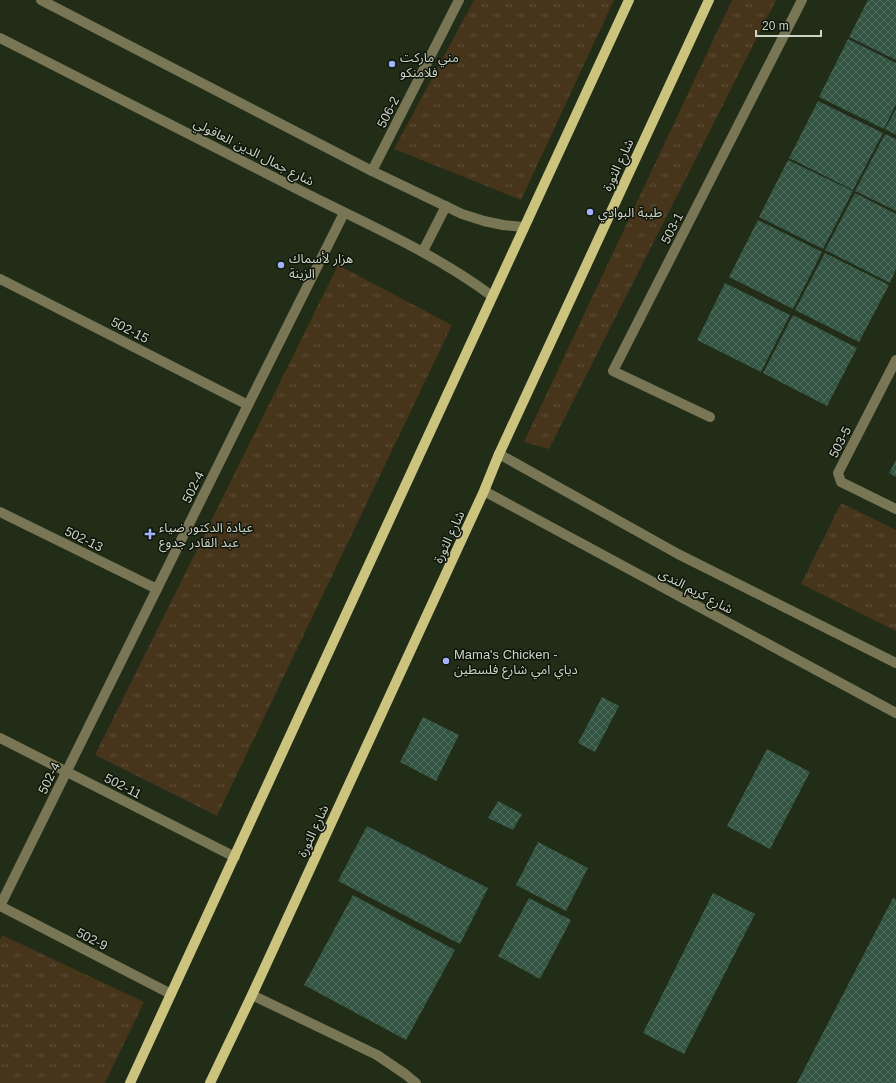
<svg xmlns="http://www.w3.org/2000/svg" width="896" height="1083" font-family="Arial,'Noto Sans Arabic',sans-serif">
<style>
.grass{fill:url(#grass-tufts)}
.building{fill:url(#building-cross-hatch)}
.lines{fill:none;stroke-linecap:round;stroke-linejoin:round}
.minor{stroke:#797655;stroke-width:10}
.major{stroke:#cbc37e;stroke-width:10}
.poi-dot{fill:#a3b2fd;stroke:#0e140a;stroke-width:1.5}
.labels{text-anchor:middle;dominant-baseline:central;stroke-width:3;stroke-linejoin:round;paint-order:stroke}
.poi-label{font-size:13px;fill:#cdd5c7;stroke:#0e140a;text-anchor:start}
.street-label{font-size:13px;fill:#cdd5c7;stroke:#0e140a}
</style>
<defs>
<pattern id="grass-tufts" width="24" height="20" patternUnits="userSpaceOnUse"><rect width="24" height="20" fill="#46341b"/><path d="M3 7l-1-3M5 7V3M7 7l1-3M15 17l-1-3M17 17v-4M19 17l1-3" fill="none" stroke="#60503b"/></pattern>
<pattern id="building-cross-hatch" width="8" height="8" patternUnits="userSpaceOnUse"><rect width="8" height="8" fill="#345443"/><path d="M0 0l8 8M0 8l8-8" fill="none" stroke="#506c5d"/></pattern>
</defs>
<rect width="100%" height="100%" fill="#212d16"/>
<g class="grass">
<polygon points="474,0 614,0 521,200 394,149"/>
<polygon points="732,0 776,0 549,449 524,442"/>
<polygon points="338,265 452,325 217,816 95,755"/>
<polygon points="841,503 896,530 896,631 801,584"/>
<polygon points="2,935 144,1002 105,1083 0,1083 0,940"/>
</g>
<g class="building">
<polygon points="868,0 896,0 896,60 849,37"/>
<polygon points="848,39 896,63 896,104 884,129 819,97"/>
<polygon points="818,101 883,133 853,190 789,158"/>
<polygon points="896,109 896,135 885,129"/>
<polygon points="885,134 896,139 896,211 855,191"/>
<polygon points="788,160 853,191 823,249 759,217"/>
<polygon points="855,193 896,214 896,269 890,283 825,250"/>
<polygon points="758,220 822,252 793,309 729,277"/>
<polygon points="825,253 889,285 859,342 795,310"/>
<polygon points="725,283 790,315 761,372 697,340"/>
<polygon points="793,315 857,348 827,406 763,373"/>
<polygon points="896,460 896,477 889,473"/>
<polygon points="602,697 619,706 595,752 578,743"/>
<polygon points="423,717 459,735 436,781 400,762"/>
<polygon points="767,749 810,772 770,849 727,826"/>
<polygon points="498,801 522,814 513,830 488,818"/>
<polygon points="367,826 488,888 460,944 338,881"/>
<polygon points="538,842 588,868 566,911 516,885"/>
<polygon points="713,893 755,914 684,1054 643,1033"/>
<polygon points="353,895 455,950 406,1040 304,985"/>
<polygon points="529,898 571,920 540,979 498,956"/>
<polygon points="893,898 896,899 896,1083 797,1083"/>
</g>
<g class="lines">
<g class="minor">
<polyline points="41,0 372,171 462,214 484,221 503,225 523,227"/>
<path d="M0 38C102 90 205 142 307 194 371 226 434 253 492 296"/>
<polyline points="372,171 459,0"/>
<polyline points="423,251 446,206"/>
<polyline points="0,279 248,405"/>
<polyline points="896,360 838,473 841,482 896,509"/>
<polyline points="710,417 613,371 802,0"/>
<polyline points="499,454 678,554 896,663"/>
<polyline points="484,491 896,713"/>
<polyline points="0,512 157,589"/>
<polyline points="0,738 235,857"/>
<polyline points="0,906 248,405 344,213"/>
<polyline points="0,906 171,994"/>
<polyline points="252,995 377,1055 405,1074 416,1083"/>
</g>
<g class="major">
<polyline points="130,1083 629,0"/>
<polyline points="210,1083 252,995 484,491 499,454 709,0"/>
</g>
</g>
<g class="poi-dot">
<circle cx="392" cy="64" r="4"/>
<circle cx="590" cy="212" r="4"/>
<circle cx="281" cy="265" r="4"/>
<path d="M148 528h4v4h4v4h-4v4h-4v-4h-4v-4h4z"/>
<circle cx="446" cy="661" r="4"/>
</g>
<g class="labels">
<g class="poi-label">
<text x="400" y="57">مني ماركت<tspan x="400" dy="15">فلامنكو</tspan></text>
<text x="598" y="212">طيبة البوادي</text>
<text x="289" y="258">هزار لأسماك<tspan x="289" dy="15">الزينة</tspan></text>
<text x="159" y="527">عيادة الدكتور ضياء<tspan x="159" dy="15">عبد القادر جدوع</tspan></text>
<text x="454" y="654">Mama's Chicken -<tspan x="454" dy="15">دياي امي شارع فلسطين</tspan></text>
</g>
<g class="street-label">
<text transform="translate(388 112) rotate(-63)">506-2</text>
<text transform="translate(254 152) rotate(27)">شارع جمال الدين العاقولي</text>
<text transform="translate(618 165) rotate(-65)">شارع الثورة</text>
<text transform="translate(672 228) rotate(-63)">503-1</text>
<text transform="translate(130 330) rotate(27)">502-15</text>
<text transform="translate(840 442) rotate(-63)">503-5</text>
<text transform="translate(193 487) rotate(-64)">502-4</text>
<text transform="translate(449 537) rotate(-65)">شارع الثورة</text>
<text transform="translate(84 539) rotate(26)">502-13</text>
<text transform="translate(696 591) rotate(28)">شارع كريم الندى</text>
<text transform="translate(49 778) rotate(-64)">502-4</text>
<text transform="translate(123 786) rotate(27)">502-11</text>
<text transform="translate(313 831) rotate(-65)">شارع الثورة</text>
<text transform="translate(92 939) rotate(27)">502-9</text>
</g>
</g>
<path d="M756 30v6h65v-6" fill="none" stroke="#cdd5c7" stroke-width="2"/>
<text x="762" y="30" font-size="12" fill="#cdd5c7" stroke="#0e140a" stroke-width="3" paint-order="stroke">20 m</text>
</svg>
